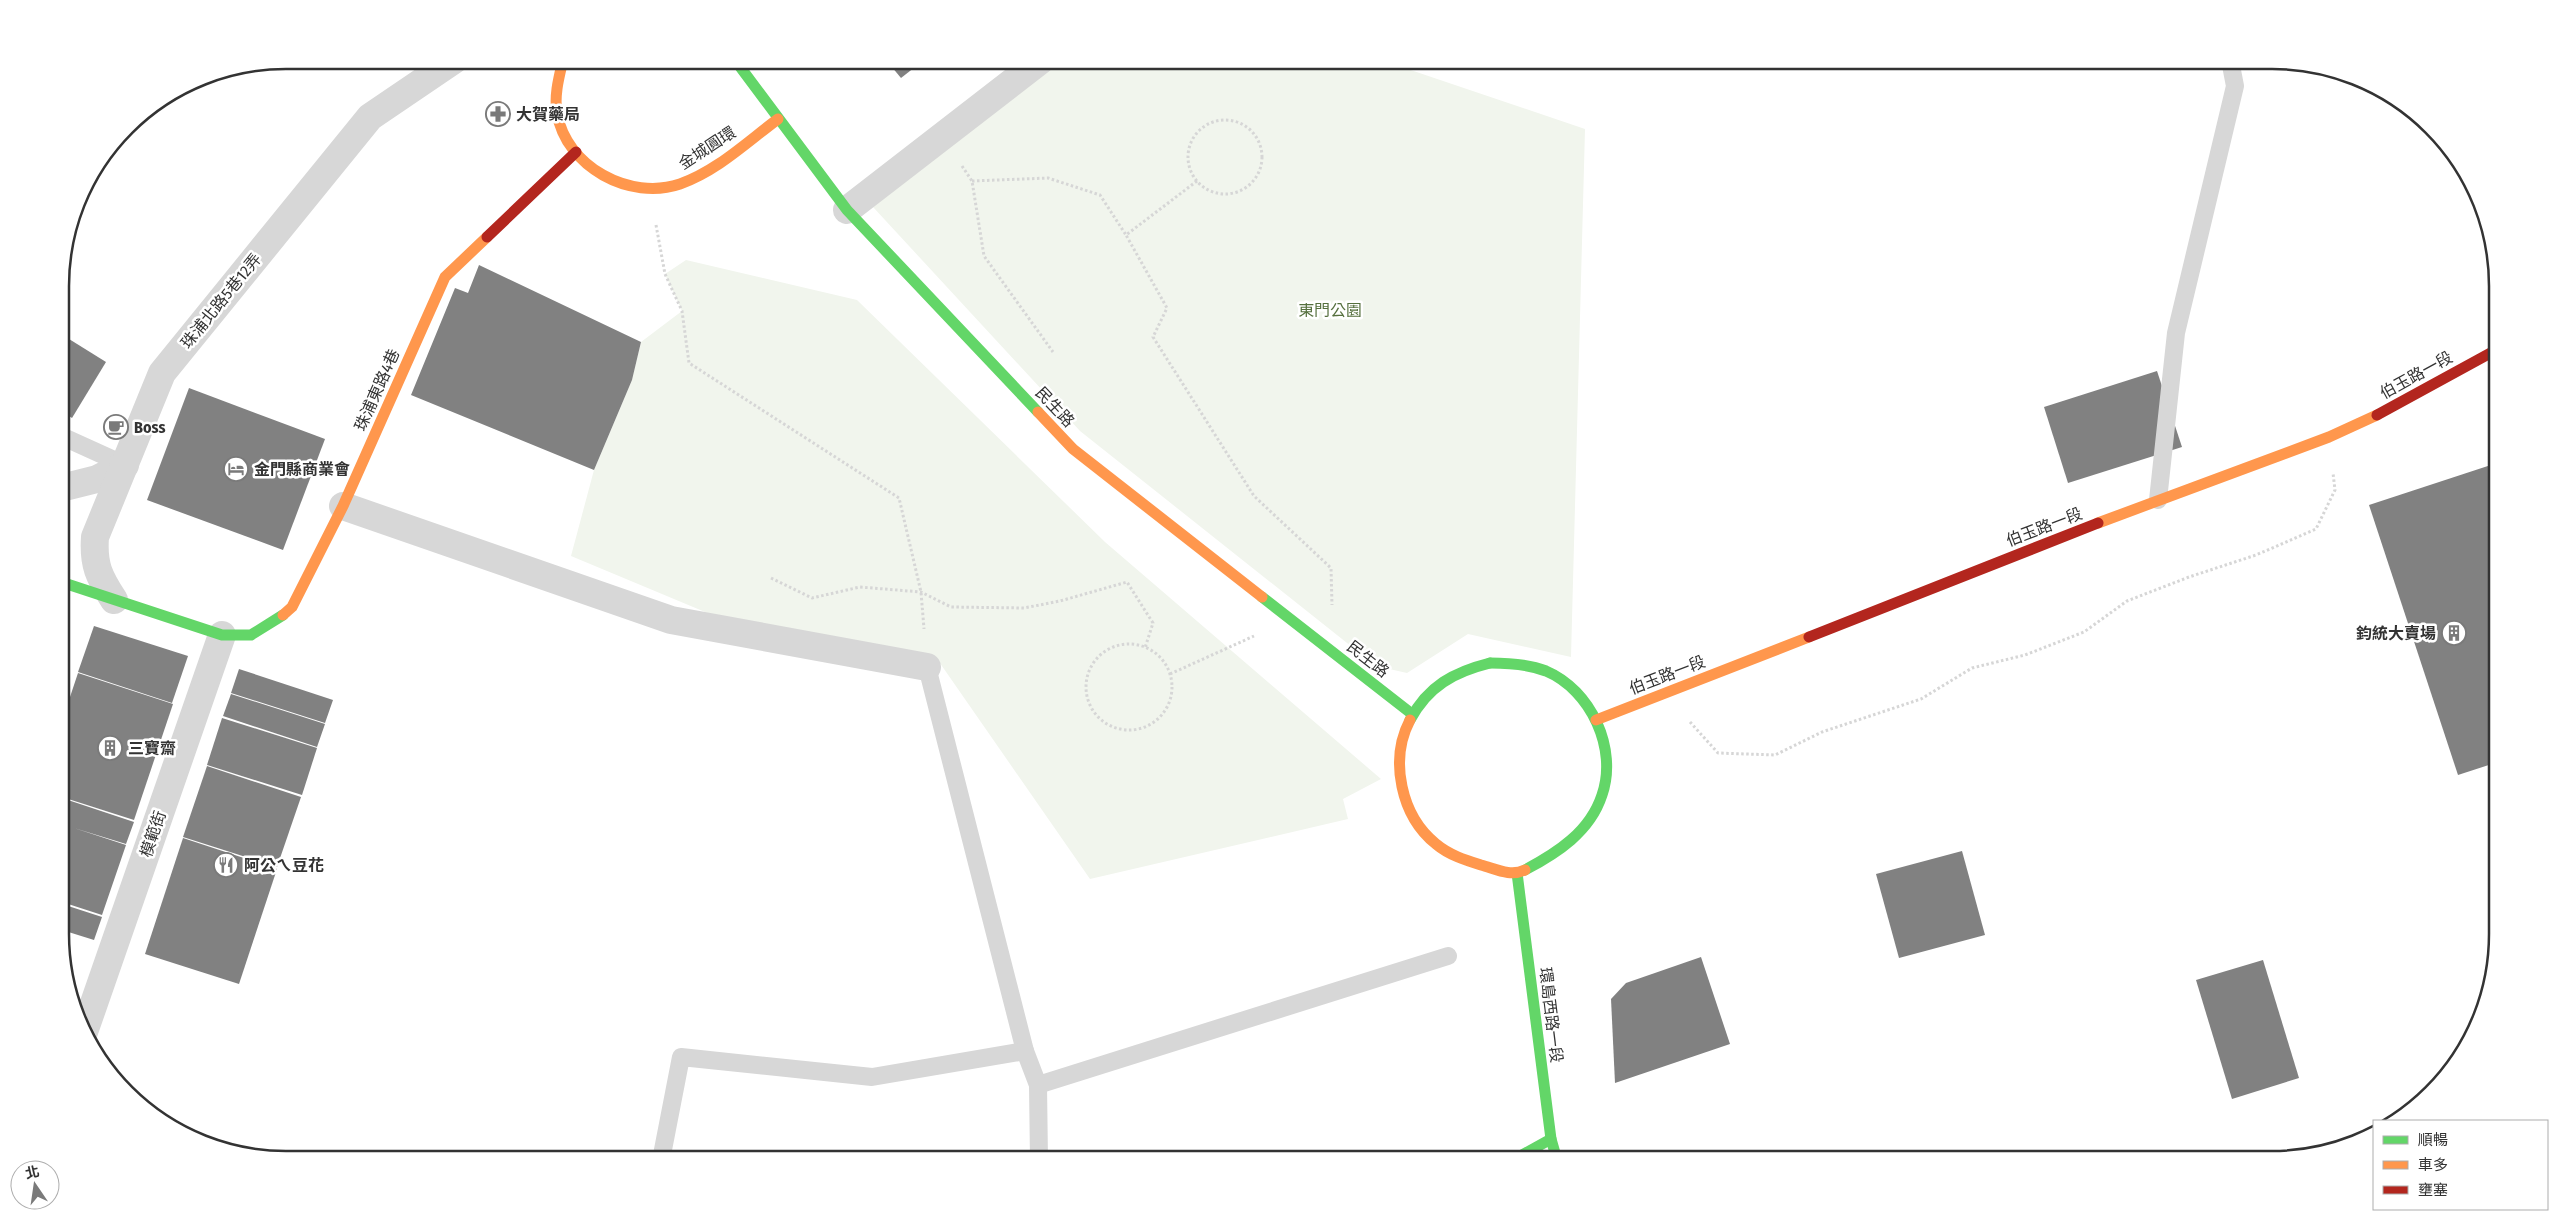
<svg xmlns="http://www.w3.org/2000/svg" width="2558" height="1220" font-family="'Fira Sans Condensed','Noto Sans TC',sans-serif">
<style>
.green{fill:#f1f5ed}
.building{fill:#818181}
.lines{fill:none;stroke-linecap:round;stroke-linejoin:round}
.path{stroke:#d6d6d6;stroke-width:3;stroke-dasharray:2.5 2.5;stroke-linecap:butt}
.lane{stroke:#d7d7d7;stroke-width:18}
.street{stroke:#d7d7d7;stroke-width:28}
.fast{stroke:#63d668;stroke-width:11}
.slow{stroke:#ff974d;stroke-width:11}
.jam{stroke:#b3261e;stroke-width:11}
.labels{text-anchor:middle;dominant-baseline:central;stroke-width:5;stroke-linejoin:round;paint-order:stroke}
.poi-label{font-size:16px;font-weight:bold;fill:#333;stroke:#fff;text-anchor:start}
.street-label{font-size:16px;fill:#333;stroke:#fff}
.park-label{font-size:16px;fill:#56703f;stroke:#fff}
.rim{fill:none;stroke:#333;stroke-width:2.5}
</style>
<rect width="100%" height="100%" fill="#fff"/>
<g class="green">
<polygon points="1058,60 1381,60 1585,129 1571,657 1468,634 1407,673 1376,666 1080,431 873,207"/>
<polygon points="686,260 857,300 1105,542 1381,779 1343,799 1348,819 1090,879 935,656 753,632 571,556 594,470 632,380 641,342 682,311 665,274"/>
</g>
<g class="building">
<polygon points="886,60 924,60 901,78"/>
<polygon points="479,265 641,342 632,380 594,470 411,395 455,288 468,293"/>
<polygon points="61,334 106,362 72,418 61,411"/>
<polygon points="2157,371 2182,447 2068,483 2044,407"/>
<polygon points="189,388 325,439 283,550 147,500"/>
<polygon points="2497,463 2498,762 2458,775 2369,505"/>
<polygon points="94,626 188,656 172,703 78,672"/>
<polygon points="239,669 333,700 325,723 231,693"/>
<polygon points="78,673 173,704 134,820 62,797 61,724"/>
<polygon points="231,694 325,724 317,747 223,716"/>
<polygon points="222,718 317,748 302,795 207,765"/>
<polygon points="207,766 301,797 277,867 183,837"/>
<polygon points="62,798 134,822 126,844 74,828 126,845 102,915 62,902"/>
<polygon points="183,838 277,869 239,984 145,954"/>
<polygon points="1962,851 1985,935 1899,958 1876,874"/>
<polygon points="62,904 102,917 94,940 62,930"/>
<polygon points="1701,957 1730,1044 1615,1083 1611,999 1626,983"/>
<polygon points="2263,960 2299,1078 2232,1099 2196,980"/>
</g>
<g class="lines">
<g class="path">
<circle cx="1225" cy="157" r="37"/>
<polyline points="962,166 972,181 984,256 1053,352"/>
<polyline points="972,181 1048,178 1100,195 1126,235"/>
<polyline points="1197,181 1126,235 1167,308 1153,337 1254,496 1331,568 1332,605"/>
<polyline points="656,225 665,274 682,311 689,363 899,498 921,592 924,629"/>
<polyline points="771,578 812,598 860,587 921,592 951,607 1024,608 1060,601 1127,582 1153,623 1145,648"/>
<circle cx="1129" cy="687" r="43"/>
<polyline points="1170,674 1254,636"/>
<polyline points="1690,722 1718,753 1775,755 1822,732 1921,699 1972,668 2025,655 2084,632 2127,601 2189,577 2256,555 2316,529 2335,490 2333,473"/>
</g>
<g class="lane">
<polyline points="61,436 125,465"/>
<polyline points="2158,500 2176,333 2235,86 2230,60"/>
<polyline points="927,667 1025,1051"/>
<polyline points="1038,1085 1448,956"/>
<polyline points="661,1160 681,1057 872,1077 1025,1051 1038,1085 1039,1160"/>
</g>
<g class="street">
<polyline points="847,210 1041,60"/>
<polyline points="61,488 97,479 125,465"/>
<polyline points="343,506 671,620 927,667"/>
<path d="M114 600C99 577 93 565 95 537L162 373 370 117 454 60"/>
<polyline points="84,1032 222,635"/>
</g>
<g class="fast">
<polyline points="735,60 847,210 1038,412"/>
<polyline points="61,582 222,635 251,635 283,615"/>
<polyline points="1262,597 1412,714"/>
<path d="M1490 663C1509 663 1528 664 1546 671 1591 690 1618 749 1602 795 1590 832 1557 853 1525 870"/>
<path d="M1410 720C1428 686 1454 672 1490 663"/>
<polyline points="1517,873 1551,1139 1557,1160"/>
<polyline points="1513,1160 1551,1139"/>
</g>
<g class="slow">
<path d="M563 60C559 77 554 95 557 113 566 167 630 201 680 184 717 171 747 142 778 119"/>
<polyline points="1038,412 1073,449 1262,597"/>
<polyline points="2098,523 2329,437 2377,415"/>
<polyline points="283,615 292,607 343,506 445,277 487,237"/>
<path d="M1410 720C1389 760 1401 816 1436 844 1449 855 1465 860 1481 865 1496 869 1510 877 1525 870"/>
<polyline points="1596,720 1809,637"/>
</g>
<g class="jam">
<polyline points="487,237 576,152"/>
<polyline points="2377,415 2496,350"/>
<polyline points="1809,637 2098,523"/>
</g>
</g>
<defs>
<symbol id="pharmacy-ring" viewBox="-11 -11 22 22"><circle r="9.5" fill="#fff" stroke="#7a7a7a" stroke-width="1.5"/><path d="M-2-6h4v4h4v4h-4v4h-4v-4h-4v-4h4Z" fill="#7a7a7a"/></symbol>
<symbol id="cafe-ring" viewBox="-11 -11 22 22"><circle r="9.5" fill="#fff" stroke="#7a7a7a" stroke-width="1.5"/><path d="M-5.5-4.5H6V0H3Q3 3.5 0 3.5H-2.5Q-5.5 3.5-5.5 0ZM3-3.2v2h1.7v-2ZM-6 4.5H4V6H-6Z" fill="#7a7a7a"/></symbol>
<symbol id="hotel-ring" viewBox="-11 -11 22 22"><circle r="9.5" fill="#fff" stroke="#7a7a7a" stroke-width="1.5"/><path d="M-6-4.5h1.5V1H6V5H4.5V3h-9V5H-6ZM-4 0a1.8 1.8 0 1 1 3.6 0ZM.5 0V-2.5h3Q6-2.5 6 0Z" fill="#7a7a7a"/></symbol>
<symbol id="building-ring" viewBox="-11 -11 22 22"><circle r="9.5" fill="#fff" stroke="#7a7a7a" stroke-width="1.5"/><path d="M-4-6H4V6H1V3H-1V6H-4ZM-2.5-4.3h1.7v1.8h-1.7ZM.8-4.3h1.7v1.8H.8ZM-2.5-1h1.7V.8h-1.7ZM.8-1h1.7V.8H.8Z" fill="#7a7a7a"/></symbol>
<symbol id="restaurant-ring" viewBox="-11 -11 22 22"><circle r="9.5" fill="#fff" stroke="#7a7a7a" stroke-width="1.5"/><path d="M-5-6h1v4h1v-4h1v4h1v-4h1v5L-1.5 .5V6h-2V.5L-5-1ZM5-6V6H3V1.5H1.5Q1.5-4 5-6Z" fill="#7a7a7a"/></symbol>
</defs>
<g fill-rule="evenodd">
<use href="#pharmacy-ring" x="484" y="100" width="28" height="28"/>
<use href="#cafe-ring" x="102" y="413" width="28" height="28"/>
<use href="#hotel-ring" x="222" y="455" width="28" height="28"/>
<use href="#building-ring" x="2440" y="619" width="28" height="28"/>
<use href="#building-ring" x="96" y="734" width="28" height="28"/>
<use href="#restaurant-ring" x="212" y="851" width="28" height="28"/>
</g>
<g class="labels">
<g class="poi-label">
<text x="516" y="114">大賀藥局</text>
<text x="134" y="427">Boss</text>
<text x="254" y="469">金門縣商業會</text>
<text x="2436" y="633" text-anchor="end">鈞統大賣場</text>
<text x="128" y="748">三寶齋</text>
<text x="244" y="865">阿公ㄟ豆花</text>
</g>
<g class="street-label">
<text transform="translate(707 148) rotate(-33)">金城圓環</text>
<text transform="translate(221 301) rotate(-51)">珠浦北路5巷12弄</text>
<text transform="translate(2416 375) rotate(-29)">伯玉路一段</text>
<text transform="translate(377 390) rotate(-66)">珠浦東路4巷</text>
<text transform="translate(1055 407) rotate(47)">民生路</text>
<text transform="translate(2044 527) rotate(-21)">伯玉路一段</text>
<text transform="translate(1368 659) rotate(38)">民生路</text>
<text transform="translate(1667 675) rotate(-21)">伯玉路一段</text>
<text transform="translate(153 834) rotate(-71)">模範街</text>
<text transform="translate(1551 1015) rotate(83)">環島西路一段</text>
</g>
<g class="park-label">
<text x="1330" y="310">東門公園</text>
</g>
</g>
<path d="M0 0H2558V1220H0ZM286 69H2272A217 217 0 0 1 2489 286V934A217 217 0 0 1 2272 1151H286A217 217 0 0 1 69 934V286A217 217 0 0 1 286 69Z" fill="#fff" fill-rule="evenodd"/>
<path class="rim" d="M286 69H2272A217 217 0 0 1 2489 286V934A217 217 0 0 1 2272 1151H286A217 217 0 0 1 69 934V286A217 217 0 0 1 286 69Z"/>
<rect x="2373" y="1120" width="175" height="90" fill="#ffffff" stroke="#adadad"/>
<rect x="2383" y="1136" width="25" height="8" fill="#63d668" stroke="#adadad"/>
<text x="2418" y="1145" font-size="15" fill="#333333">順暢</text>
<rect x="2383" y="1161" width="25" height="8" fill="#ff974d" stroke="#adadad"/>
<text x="2418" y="1170" font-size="15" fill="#333333">車多</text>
<rect x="2383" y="1186" width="25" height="8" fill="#b3261e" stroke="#adadad"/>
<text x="2418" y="1195" font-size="15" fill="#333333">壅塞</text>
<g transform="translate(35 1185) rotate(347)"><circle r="24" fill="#ffffff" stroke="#adadad"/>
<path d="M0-4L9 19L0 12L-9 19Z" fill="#7a7a7a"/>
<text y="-8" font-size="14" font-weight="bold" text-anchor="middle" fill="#333333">北</text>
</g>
</svg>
